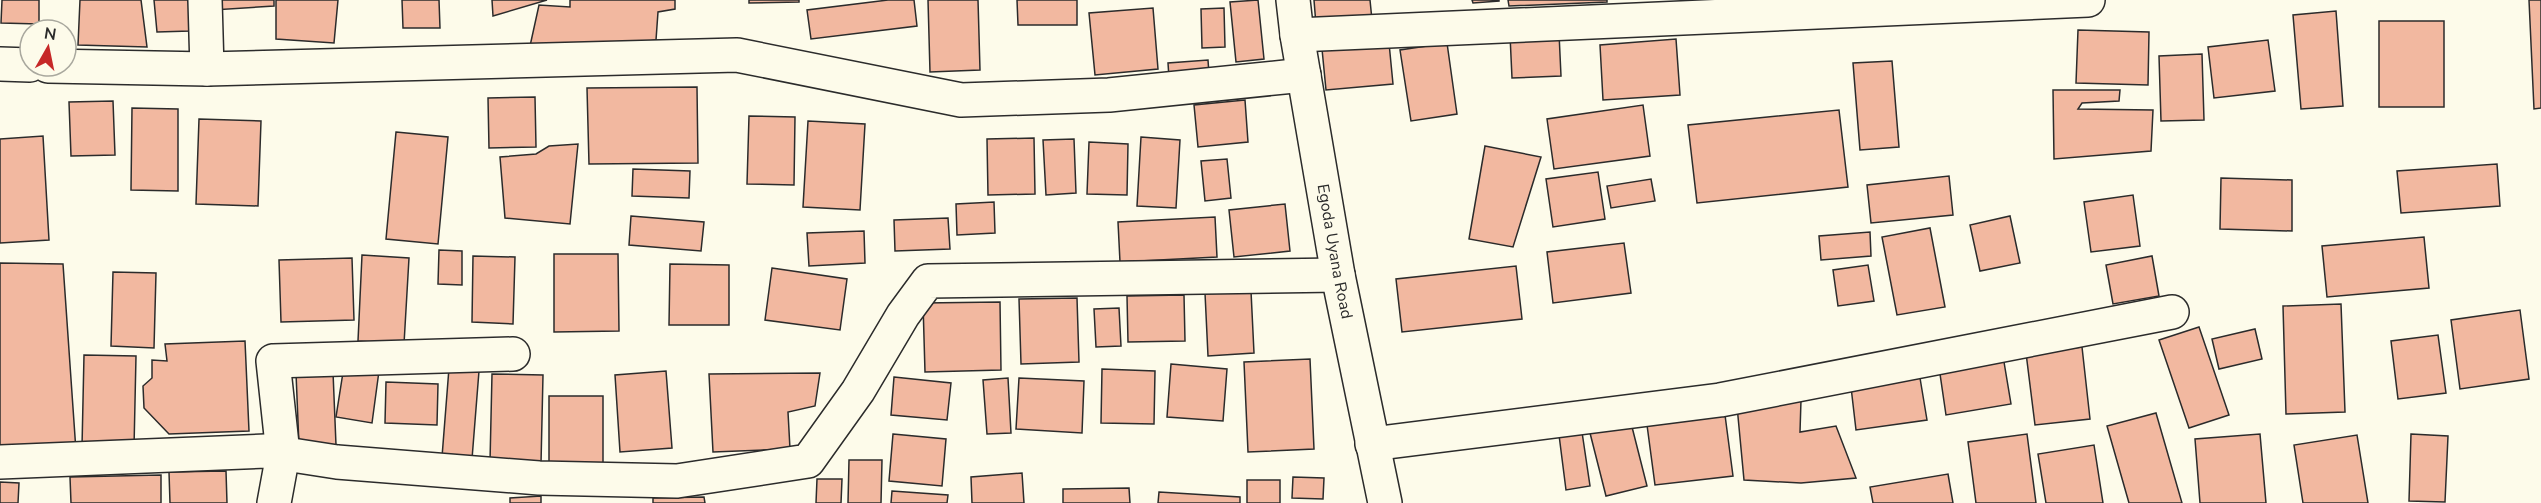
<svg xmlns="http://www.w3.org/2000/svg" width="2541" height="503" font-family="'Nunito Sans',sans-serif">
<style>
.building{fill:#f2b8a0;stroke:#2b2b2b;stroke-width:1.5}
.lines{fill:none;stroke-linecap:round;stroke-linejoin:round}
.minor-casing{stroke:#2b2b2b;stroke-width:36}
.major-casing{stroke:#2b2b2b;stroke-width:36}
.minor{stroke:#fdfbea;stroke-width:33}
.major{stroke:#fdfbea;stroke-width:33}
.labels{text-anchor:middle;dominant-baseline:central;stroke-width:4.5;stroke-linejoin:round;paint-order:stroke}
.street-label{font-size:16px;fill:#2b2b2b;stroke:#fdfbea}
</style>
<rect width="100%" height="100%" fill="#fdfbea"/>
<g class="building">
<polygon points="2,0 39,0 39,24 1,23"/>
<polygon points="80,0 141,0 147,47 78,45"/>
<polygon points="154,0 189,0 190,31 157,32"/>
<polygon points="214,0 274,0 274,6 213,10"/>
<polygon points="276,0 338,0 334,43 276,39"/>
<polygon points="402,0 439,0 440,28 403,28"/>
<polygon points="492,0 547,0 493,16"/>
<polygon points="570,0 675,0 675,9 658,12 656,40 618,45 530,46 539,5 570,7"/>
<polygon points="749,0 799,0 799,2 749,3"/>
<polygon points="888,0 914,0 917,26 811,39 807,10"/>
<polygon points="928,0 978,0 980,70 930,72"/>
<polygon points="1017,0 1077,0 1077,25 1018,25"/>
<polygon points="1258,0 1264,59 1236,62 1230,2"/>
<polygon points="1314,0 1370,0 1372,20 1316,25"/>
<polygon points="1472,0 1499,0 1499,1 1473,3"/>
<polygon points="1508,0 1607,0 1607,2 1509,6"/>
<polygon points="2529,0 2541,0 2541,108 2534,109"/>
<polygon points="1153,8 1158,69 1095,75 1089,13"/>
<polygon points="1224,8 1225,47 1202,48 1201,9"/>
<polygon points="2336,11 2343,106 2301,109 2293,15"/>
<rect x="2379" y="21" width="65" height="86"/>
<polygon points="2078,30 2149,32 2148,85 2076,83"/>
<polygon points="1559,33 1561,76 1512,78 1510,35"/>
<polygon points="1676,39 1680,95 1603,100 1600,45"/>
<polygon points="2268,40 2275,91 2214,98 2208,47"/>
<polygon points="1389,43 1393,84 1326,90 1322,49"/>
<polygon points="1447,43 1457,114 1411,121 1400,50"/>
<polygon points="2202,54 2204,120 2161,121 2159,56"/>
<polygon points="1208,60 1209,74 1169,78 1168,63"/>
<polygon points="1892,61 1899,147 1860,150 1853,63"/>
<polygon points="697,87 698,163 589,164 587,88"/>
<polygon points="2053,90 2120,90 2119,101 2082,103 2078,109 2153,110 2151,151 2054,159"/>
<polygon points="535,97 536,147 489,148 488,98"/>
<polygon points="1245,100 1248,142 1198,147 1194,105"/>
<polygon points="113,101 115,155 71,156 69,102"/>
<polygon points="1643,105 1650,156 1554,169 1547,119"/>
<polygon points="132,108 178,109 178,191 131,190"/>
<polygon points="1839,110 1848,187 1697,203 1688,125"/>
<polygon points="749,116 795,117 794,185 747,184"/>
<polygon points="199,119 261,121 258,206 196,204"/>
<polygon points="808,121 865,124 860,210 803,207"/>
<polygon points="396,132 448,137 438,244 386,239"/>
<polygon points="43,136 49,240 0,243 0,139"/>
<polygon points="1141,137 1180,140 1176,208 1137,206"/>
<polygon points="1034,138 1035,194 988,195 987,139"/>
<polygon points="1074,139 1076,193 1046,195 1043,140"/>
<polygon points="1089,142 1128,144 1127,195 1087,194"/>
<polygon points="578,144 570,224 505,218 500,157 536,154 549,146"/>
<polygon points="1485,146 1541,157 1513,247 1469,239"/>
<polygon points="1227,159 1231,198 1205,201 1201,161"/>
<polygon points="2497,164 2500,206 2401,213 2397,171"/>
<polygon points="633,169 690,171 689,198 632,196"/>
<polygon points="1598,172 1605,219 1553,227 1546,179"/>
<polygon points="1949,176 1953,215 1871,223 1867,185"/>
<polygon points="2221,178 2292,180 2292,231 2220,229"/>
<polygon points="1651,179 1655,201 1611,208 1607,186"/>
<polygon points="2133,195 2140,246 2091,252 2084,202"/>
<polygon points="994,202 995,233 957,235 956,204"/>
<polygon points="1285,204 1290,251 1234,257 1229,210"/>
<polygon points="631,216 704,222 701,251 629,245"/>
<polygon points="2010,216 2020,263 1980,271 1970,225"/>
<polygon points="1215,217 1217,257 1120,262 1118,222"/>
<polygon points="948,218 950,249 895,251 894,220"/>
<polygon points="1930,228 1945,307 1897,315 1882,237"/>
<polygon points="864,231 865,263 809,266 807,233"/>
<polygon points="1870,232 1871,256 1821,260 1819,236"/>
<polygon points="2424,237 2429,288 2327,297 2322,246"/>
<polygon points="1624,243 1631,293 1553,303 1547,252"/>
<polygon points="439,250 462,251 462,285 438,284"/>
<polygon points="554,254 618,254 619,331 554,332"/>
<polygon points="362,255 409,258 404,344 358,341"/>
<polygon points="473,256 515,257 513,324 472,322"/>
<polygon points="2152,256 2159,296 2113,304 2106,265"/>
<polygon points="352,258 354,320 281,322 279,260"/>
<polygon points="0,263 63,264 76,451 0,454"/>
<polygon points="670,264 729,265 729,325 669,325"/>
<polygon points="1868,265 1874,301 1838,306 1833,270"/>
<polygon points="1516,266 1522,319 1402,332 1396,279"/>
<polygon points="772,268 847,279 840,330 765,320"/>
<polygon points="113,272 156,273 154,348 111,346"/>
<polygon points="1251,291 1254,353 1208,356 1205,293"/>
<polygon points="1184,295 1185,341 1128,342 1127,296"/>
<polygon points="1077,298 1079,362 1021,364 1019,299"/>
<polygon points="1000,302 1001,370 925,372 923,303"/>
<polygon points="2341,304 2345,412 2286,414 2283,306"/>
<polygon points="1119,308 1121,346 1096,347 1094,309"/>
<polygon points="2520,310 2529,379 2460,389 2451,320"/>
<polygon points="2199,327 2229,415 2189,428 2159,340"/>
<polygon points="2255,329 2262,359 2219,369 2212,339"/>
<polygon points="2438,335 2446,393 2398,399 2391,341"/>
<polygon points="245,341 249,431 169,434 144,408 143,386 152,378 152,360 167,361 165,344"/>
<polygon points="2082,347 2090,419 2035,425 2026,353"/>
<polygon points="84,355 136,356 134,448 82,447"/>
<polygon points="2003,356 2011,404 1946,415 1939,367"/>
<polygon points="1310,359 1314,449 1248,452 1244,362"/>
<polygon points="1171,364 1227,369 1223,421 1167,417"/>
<polygon points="344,366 379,371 372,423 336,417"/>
<polygon points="449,368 479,371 472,459 442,457"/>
<polygon points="1102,369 1155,371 1154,424 1101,423"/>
<polygon points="666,371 672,448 620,452 615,375"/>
<polygon points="333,372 336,445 299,446 296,373"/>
<polygon points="820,373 815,406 788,412 790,449 713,452 709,374"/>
<polygon points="492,374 543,375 541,464 490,462"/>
<polygon points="894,377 951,383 947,420 891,415"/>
<polygon points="1008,378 1011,433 987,434 983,380"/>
<polygon points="1019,378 1084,381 1082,433 1016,429"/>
<polygon points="1920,378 1927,420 1856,430 1851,387"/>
<polygon points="386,382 438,384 437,425 385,423"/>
<polygon points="549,396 603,396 603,464 549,465"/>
<polygon points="1801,400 1800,432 1836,426 1856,478 1801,483 1744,480 1737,406"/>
<polygon points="2156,413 2182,503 2129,503 2107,426"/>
<polygon points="1725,415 1733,476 1655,485 1647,425"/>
<polygon points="1631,423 1647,486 1606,496 1590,433"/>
<polygon points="1582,432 1590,486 1566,490 1559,435"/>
<polygon points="893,434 946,439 942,486 889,481"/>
<polygon points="2027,434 2036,503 1976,503 1968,442"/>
<polygon points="2260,434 2266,503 2200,503 2195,439"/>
<polygon points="2411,434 2448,436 2445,502 2409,501"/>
<polygon points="2357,435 2368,503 2303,503 2294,445"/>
<polygon points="2094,445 2103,503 2046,503 2038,454"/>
<polygon points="849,460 882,460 881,503 848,503"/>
<polygon points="226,471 227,503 170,503 169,472"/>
<polygon points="1022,473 1024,503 972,503 971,477"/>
<polygon points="1948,474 1953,503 1873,503 1870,487"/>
<polygon points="161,475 161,503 71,503 70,477"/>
<polygon points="1293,477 1324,478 1323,499 1292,498"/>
<polygon points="817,479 842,479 841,503 816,503"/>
<rect x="1247" y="480" width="33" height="23"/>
<polygon points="0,482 19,483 18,503 0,503"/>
<polygon points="1129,488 1130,503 1063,503 1063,489"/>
<polygon points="892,491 948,495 947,503 891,503"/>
<polygon points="1159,492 1240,497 1240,503 1158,503"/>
<polygon points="541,496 541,503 510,503 510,498"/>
<polygon points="704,497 705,503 653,503 653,498"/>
</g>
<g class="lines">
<defs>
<g id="minor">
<polyline points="205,0 207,69"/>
<polyline points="1297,35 2088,0"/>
<polyline points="0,64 30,65"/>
<polyline points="48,66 207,69 737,55 961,100 1109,95 1304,75"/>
<polyline points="1372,444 1720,400 2172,312"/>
<polyline points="0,462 266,451 337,462 539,478 677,481 808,461 858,391 903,315 928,281 1338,275"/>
<polyline points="274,503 283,454 273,361 513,354"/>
</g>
<g id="major">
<path id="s1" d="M1293 0 1297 35 1338 275 1385 503"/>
</g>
</defs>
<use href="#minor" class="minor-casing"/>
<use href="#major" class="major-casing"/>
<use href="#minor" class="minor"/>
<use href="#major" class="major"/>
</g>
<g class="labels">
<g class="street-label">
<text stroke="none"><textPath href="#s1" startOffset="255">Egoda Uyana Road</textPath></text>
</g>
</g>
<g transform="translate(48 48) rotate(9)"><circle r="28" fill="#fdfbea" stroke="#a9a89e" stroke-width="1.5"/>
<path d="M0-4.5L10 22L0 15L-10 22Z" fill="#c62828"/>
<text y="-9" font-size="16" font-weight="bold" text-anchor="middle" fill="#2b2b2b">N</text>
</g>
</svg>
